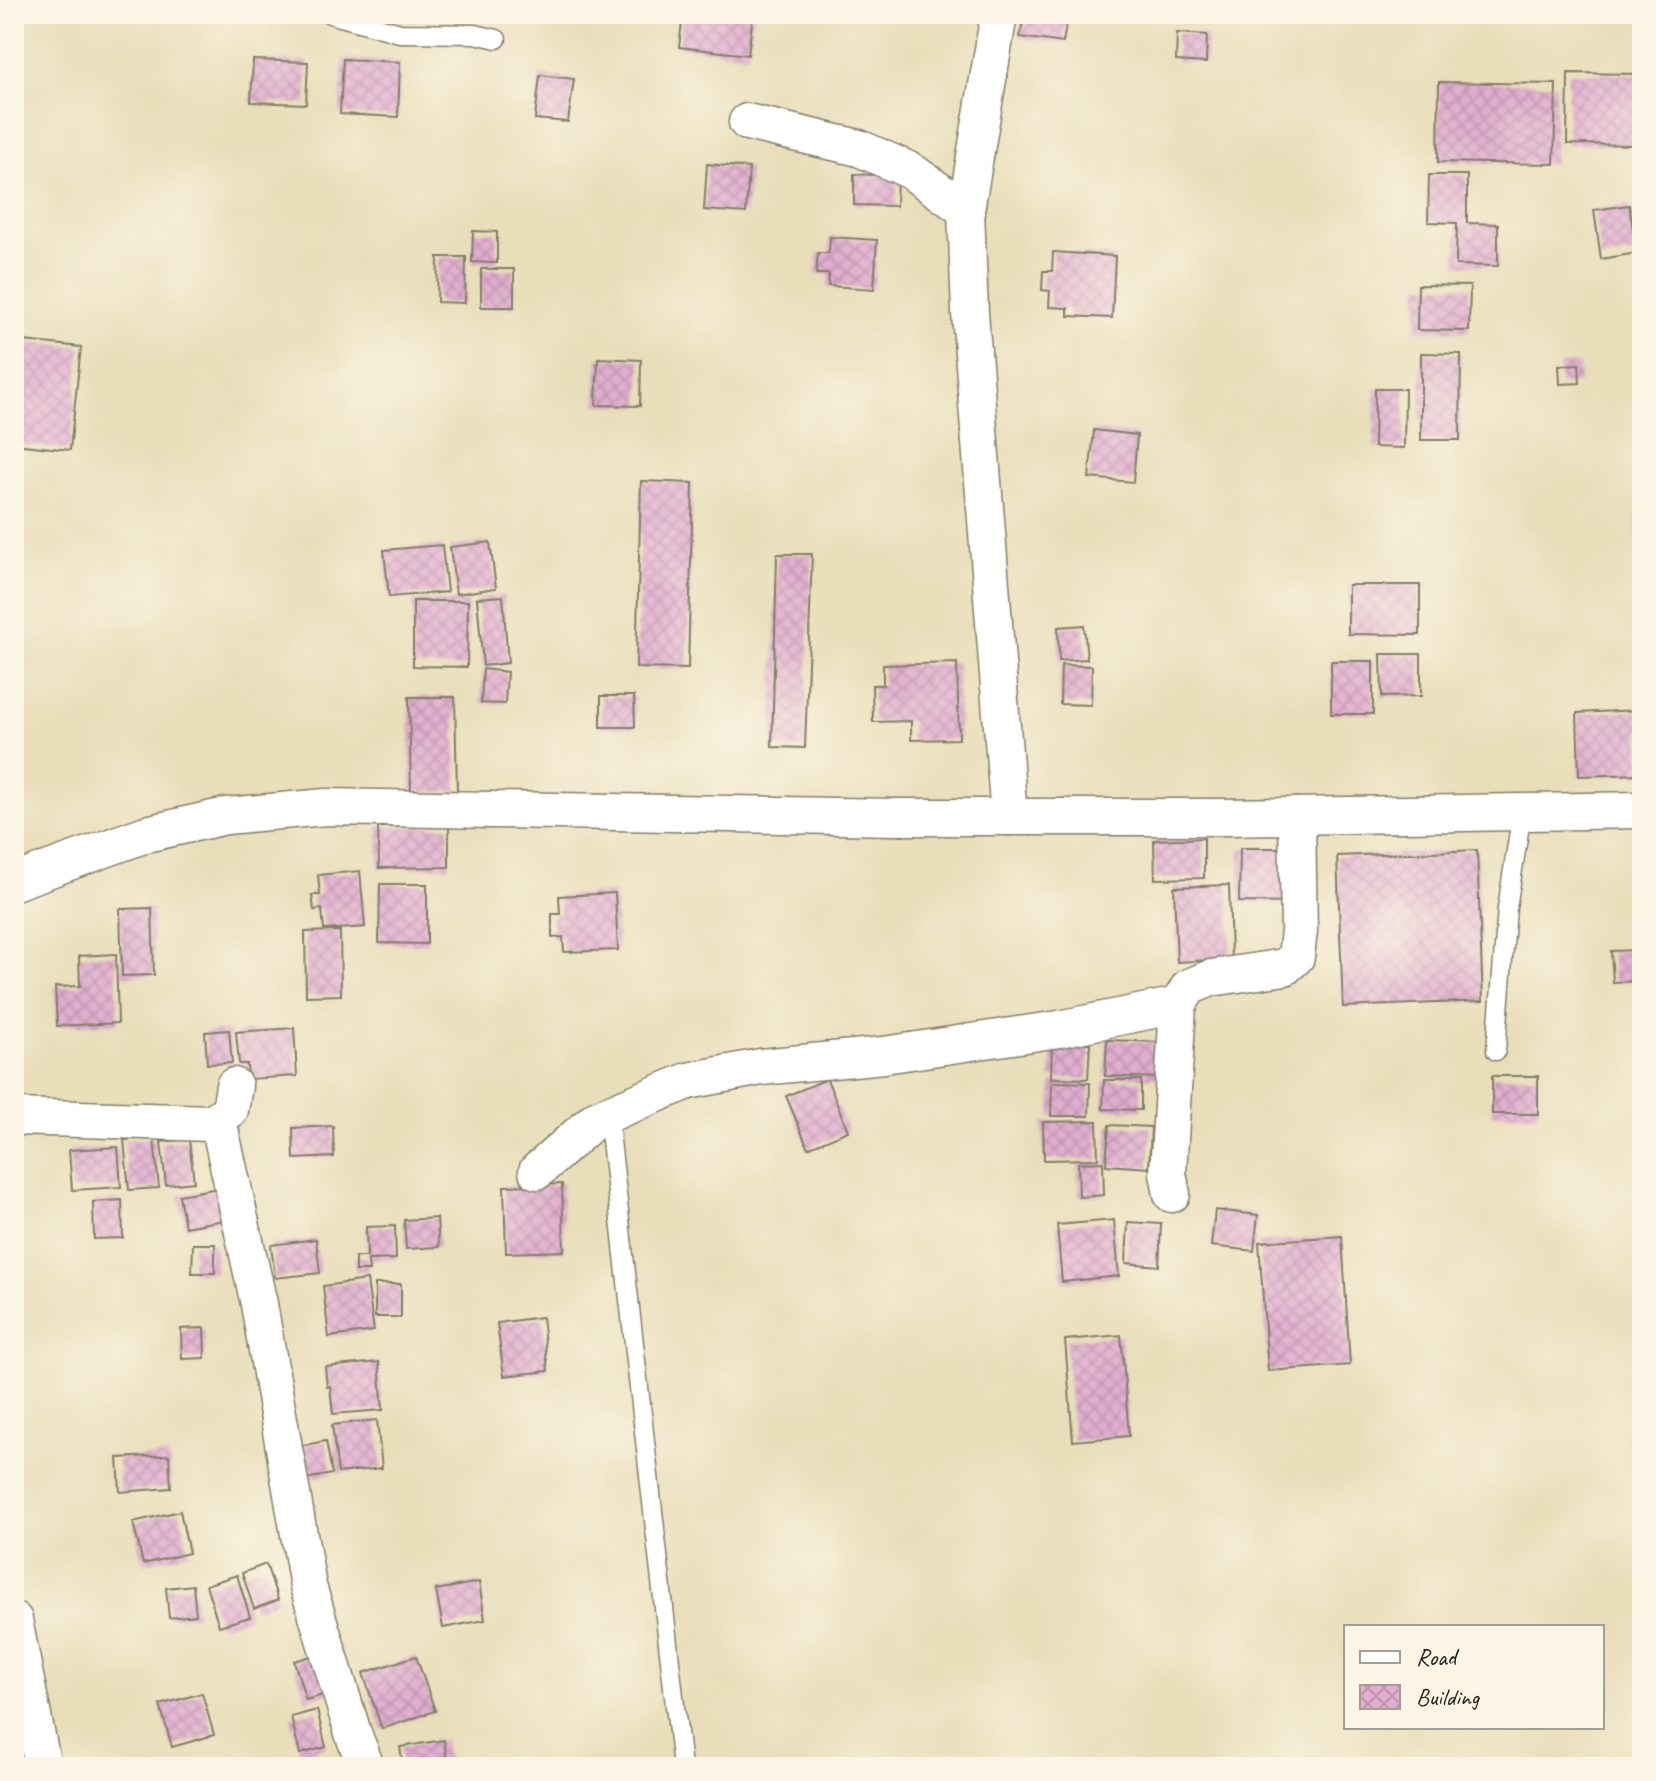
<svg xmlns="http://www.w3.org/2000/svg" width="1656" height="1781" font-family="Caveat,sans-serif">
<style>
.building{fill:url(#building-cross-hatch)}
.lines{fill:none;stroke-linecap:round;stroke-linejoin:round}
.lane-casing{stroke:#827d6a;stroke-width:21}
.street-casing{stroke:#827d6a;stroke-width:39}
.lane{stroke:#fff;stroke-width:18}
.street{stroke:#fff;stroke-width:36}
</style>
<defs>
<pattern id="building-cross-hatch" width="8" height="8" patternUnits="userSpaceOnUse" patternTransform="scale(2)"><rect width="8" height="8" fill="#e1aecf"/><path d="M0 0l8 8M0 8l8-8" fill="none" stroke="#c095b1"/></pattern>
</defs>
<rect width="100%" height="100%" fill="#fcf5e5"/>
<filter id="ink" filterUnits="userSpaceOnUse"><feTurbulence type="fractalNoise" baseFrequency=".0125" numOctaves="2"/><feDisplacementMap in="SourceGraphic" scale="16" xChannelSelector="R" yChannelSelector="G"/><feConvolveMatrix kernelMatrix="1 2 1 2 8 2 1 2 1" color-interpolation-filters="sRGB"/></filter>
<filter id="wash" filterUnits="userSpaceOnUse"><feTurbulence type="fractalNoise" baseFrequency=".006" numOctaves="4" result="noise"/><feDisplacementMap in="SourceGraphic" scale="32" xChannelSelector="R" yChannelSelector="G"/><feGaussianBlur stdDeviation="1.8" result="paint"/><feColorMatrix in="noise" values="0 0 0 0 0 0 0 0 0 0 0 0 0 0 0 0 0 1.4 0 .05"/><feComposite in="paint" operator="in"/></filter>
<g filter="url(#wash)">
<rect width="100%" height="100%" fill="#e8deb9"/>
<g id="blocks">
<g class="building">
<polygon points="683,14 753,14 748,55 679,47"/>
<polygon points="1024,14 1068,14 1063,43 1020,37"/>
<polygon points="1177,33 1207,35 1206,63 1176,61"/>
<polygon points="343,59 400,62 398,117 340,114"/>
<polygon points="253,60 308,62 306,104 251,102"/>
<polygon points="1568,73 1641,74 1640,145 1567,144"/>
<polygon points="540,75 574,79 568,122 535,119"/>
<polygon points="1439,82 1556,84 1554,164 1438,162"/>
<polygon points="707,164 749,168 746,213 704,210"/>
<polygon points="854,174 897,176 896,206 854,205"/>
<polygon points="1429,175 1467,175 1467,223 1498,224 1498,266 1456,265 1457,223 1428,222"/>
<polygon points="1629,205 1637,253 1601,259 1594,210"/>
<polygon points="473,231 497,232 497,263 472,262"/>
<polygon points="830,237 877,240 874,289 828,286 829,274 816,274 818,253 829,253"/>
<polygon points="1053,252 1115,256 1112,318 1068,316 1068,308 1049,307 1050,291 1042,290 1043,271 1052,271"/>
<polygon points="438,257 466,257 465,303 437,302"/>
<rect x="481" y="269" width="33" height="38"/>
<polygon points="1418,285 1470,286 1469,331 1417,330"/>
<polygon points="14,340 81,347 70,450 14,444"/>
<polygon points="1421,353 1461,354 1460,440 1421,440"/>
<polygon points="598,358 641,360 640,406 596,405"/>
<polygon points="1579,364 1580,383 1560,384 1559,365"/>
<polygon points="1375,389 1405,389 1404,448 1374,447"/>
<polygon points="1638,428 1642,428 1642,535 1637,535"/>
<polygon points="1094,430 1137,435 1133,482 1089,478"/>
<polygon points="641,481 693,483 688,669 636,668"/>
<polygon points="490,542 496,588 456,594 450,547"/>
<polygon points="442,545 447,592 389,597 384,550"/>
<polygon points="777,554 812,554 805,748 772,747"/>
<polygon points="1348,585 1420,585 1420,635 1348,634"/>
<polygon points="503,596 508,663 483,666 477,598"/>
<polygon points="413,601 468,601 467,667 413,666"/>
<polygon points="1084,625 1087,659 1059,661 1058,627"/>
<polygon points="1381,654 1421,654 1421,696 1382,697"/>
<rect x="1331" y="661" width="42" height="53"/>
<polygon points="957,663 959,739 911,740 911,721 873,722 872,685 883,685 883,665"/>
<polygon points="1061,665 1092,666 1091,705 1060,704"/>
<polygon points="483,669 507,672 505,704 481,703"/>
<polygon points="601,696 634,696 635,727 601,727"/>
<polygon points="409,697 455,697 457,791 411,792"/>
<polygon points="1639,710 1642,774 1579,776 1577,713"/>
<polygon points="449,826 449,867 379,868 378,827"/>
<polygon points="1204,838 1204,878 1155,879 1154,840"/>
<polygon points="1240,848 1294,848 1293,903 1239,902"/>
<polygon points="1477,850 1483,1001 1343,1007 1337,856"/>
<polygon points="360,871 365,927 324,930 322,909 314,910 312,895 320,895 318,875"/>
<polygon points="380,884 427,884 427,944 379,943"/>
<polygon points="1229,885 1231,959 1177,962 1174,887"/>
<polygon points="615,893 618,950 564,952 563,937 552,938 552,914 560,914 559,896"/>
<polygon points="152,908 154,975 122,976 120,909"/>
<polygon points="340,931 341,995 306,996 305,932"/>
<polygon points="1642,950 1642,981 1613,982 1611,951"/>
<polygon points="116,954 118,1023 57,1026 55,987 80,986 79,956"/>
<polygon points="294,1028 297,1076 248,1079 247,1064 239,1064 236,1032"/>
<polygon points="229,1030 232,1063 207,1064 205,1032"/>
<polygon points="1107,1040 1162,1042 1160,1078 1105,1076"/>
<polygon points="1052,1042 1090,1043 1088,1079 1051,1078"/>
<rect x="1492" y="1076" width="46" height="38"/>
<polygon points="827,1079 848,1131 808,1148 786,1096"/>
<polygon points="1104,1080 1141,1080 1141,1110 1103,1109"/>
<polygon points="1052,1082 1090,1083 1089,1116 1051,1116"/>
<polygon points="1097,1121 1098,1159 1044,1160 1043,1122"/>
<polygon points="1109,1125 1151,1127 1149,1168 1106,1165"/>
<polygon points="333,1126 334,1157 294,1159 293,1128"/>
<polygon points="154,1138 159,1188 129,1190 124,1140"/>
<polygon points="189,1139 194,1182 166,1185 161,1142"/>
<polygon points="118,1147 121,1187 72,1190 69,1150"/>
<polygon points="1103,1162 1104,1195 1079,1197 1078,1163"/>
<polygon points="562,1184 564,1251 506,1253 504,1186"/>
<polygon points="218,1188 224,1220 185,1227 179,1195"/>
<polygon points="122,1200 123,1238 94,1239 93,1202"/>
<polygon points="1215,1210 1258,1215 1254,1251 1211,1246"/>
<polygon points="437,1218 439,1247 406,1249 404,1220"/>
<polygon points="1114,1220 1119,1276 1062,1282 1057,1225"/>
<polygon points="1128,1222 1161,1224 1159,1266 1126,1263"/>
<polygon points="395,1226 396,1259 368,1260 369,1271 355,1271 355,1257 367,1257 366,1227"/>
<polygon points="1342,1236 1350,1365 1268,1371 1259,1242"/>
<polygon points="316,1239 320,1273 275,1278 271,1245"/>
<polygon points="193,1244 215,1244 215,1273 192,1273"/>
<polygon points="367,1280 374,1331 329,1337 323,1286"/>
<rect x="375" y="1284" width="26" height="33"/>
<polygon points="542,1317 548,1371 504,1376 497,1323"/>
<polygon points="204,1328 205,1358 182,1359 181,1329"/>
<polygon points="1121,1335 1129,1436 1073,1441 1065,1340"/>
<polygon points="379,1362 383,1410 333,1414 330,1386 327,1387 325,1367"/>
<polygon points="377,1420 382,1468 338,1473 332,1425"/>
<polygon points="326,1441 332,1474 300,1480 294,1447"/>
<polygon points="169,1455 171,1488 120,1492 118,1458"/>
<polygon points="180,1511 189,1553 143,1564 133,1522"/>
<polygon points="266,1564 278,1600 254,1609 242,1573"/>
<polygon points="237,1575 250,1617 219,1626 206,1585"/>
<polygon points="479,1582 485,1620 443,1628 436,1590"/>
<polygon points="193,1585 196,1615 169,1618 166,1588"/>
<polygon points="322,1653 333,1692 306,1700 294,1661"/>
<polygon points="416,1656 435,1711 382,1729 363,1673"/>
<polygon points="202,1693 214,1735 172,1747 160,1705"/>
<polygon points="317,1710 326,1747 300,1754 291,1717"/>
<polygon points="444,1740 448,1767 403,1767 400,1747"/>
</g>
</g>
</g>
<g filter="url(#ink)">
<use href="#blocks" fill-opacity="0" stroke="#827d6a" stroke-width="2"/>
<g class="lines">
<defs>
<g id="lane">
<polyline points="330,14 400,33 475,34 497,39"/>
<polyline points="1496,1051 1507,908 1522,812"/>
<polyline points="608,1114 682,1767"/>
</g>
<g id="street">
<polyline points="999,14 966,210 970,313 1009,817"/>
<polyline points="747,122 859,148 911,171 966,210"/>
<polyline points="14,882 146,834 226,816 326,807 895,817 1226,817 1642,810"/>
<polyline points="14,1117 211,1123 221,1133 259,1304 308,1586 353,1733 366,1767"/>
<polyline points="211,1123 230,1110 234,1086"/>
<polyline points="537,1171 596,1119 688,1081 761,1067 884,1055 1059,1029 1178,1005"/>
<polyline points="1172,1194 1168,1173 1178,1005 1189,987 1211,978 1285,967 1296,957 1299,931 1297,816"/>
<polyline points="14,1620 43,1767"/>
</g>
</defs>
<use href="#lane" class="lane-casing"/>
<use href="#street" class="street-casing"/>
<use href="#lane" class="lane"/>
<use href="#street" class="street"/>
</g>
</g>
<rect width="1656" height="1781" fill="none" stroke="#fcf5e5" stroke-width="48"/>
<rect x="1344" y="1625" width="260" height="104" fill="#fcf5e5" stroke="#a29e95" stroke-width="2"/>
<rect x="1360" y="1651" width="40" height="12" fill="#ffffff" stroke="#a29e95" stroke-width="2"/>
<text x="1416" y="1665" font-size="24" fill="#1c1c1c">Road</text>
<rect x="1360" y="1685" width="40" height="24" fill="url(#building-cross-hatch)" stroke="#a29e95" stroke-width="2"/>
<text x="1416" y="1705" font-size="24" fill="#1c1c1c">Building</text>
</svg>
